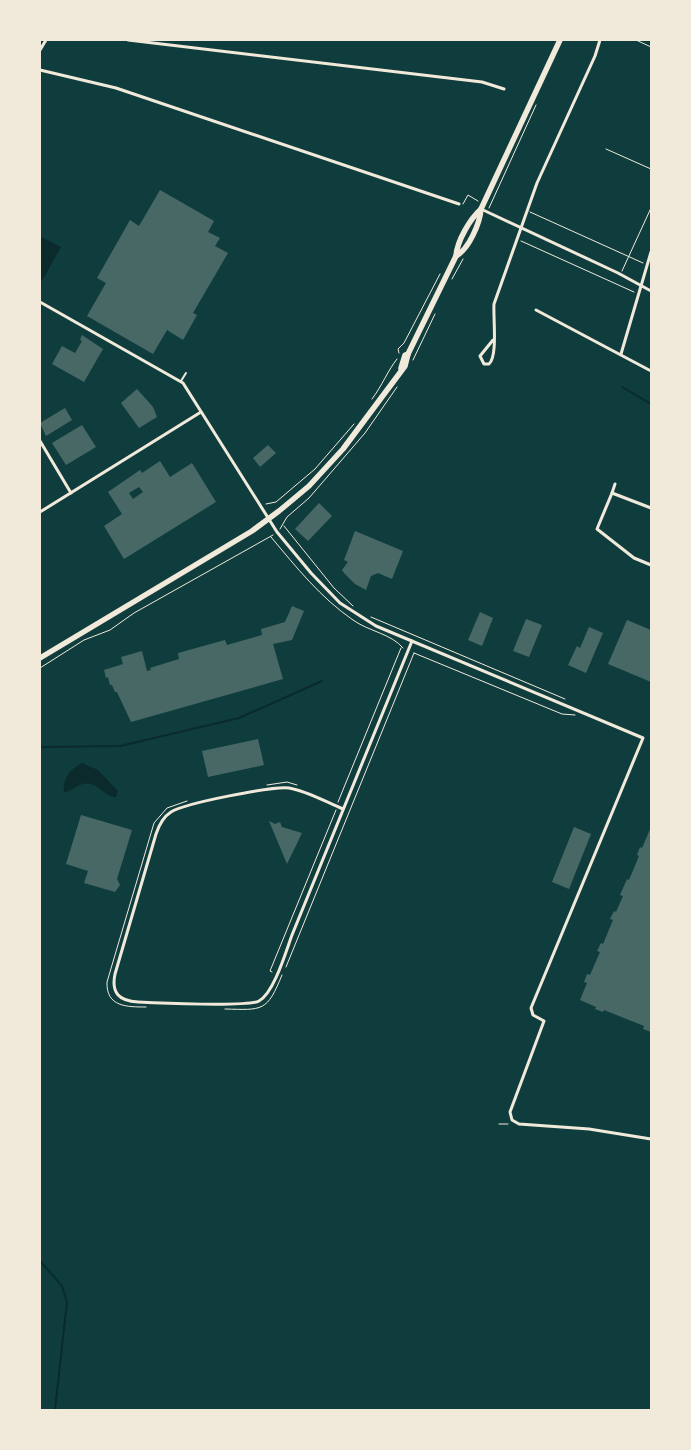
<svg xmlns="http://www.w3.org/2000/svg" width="691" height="1450" font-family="Manrope,sans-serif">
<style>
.water{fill:#0a2a2b}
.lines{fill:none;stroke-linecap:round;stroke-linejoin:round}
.stream{stroke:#0a2a2b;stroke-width:2}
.building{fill:#486865;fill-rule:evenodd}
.path{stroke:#f1e9da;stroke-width:1}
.service{stroke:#f1e9da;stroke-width:2}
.minor{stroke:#f1e9da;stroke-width:3}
.primary{stroke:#f1e9da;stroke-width:5.5}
</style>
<rect width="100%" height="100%" fill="#0f3d3e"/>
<g class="water">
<polygon points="41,237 61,247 42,281 40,280"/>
<path d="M82 763 98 770 118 791 116 797C107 798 100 786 91 784 79 781 73 792 64 792 62 779 70 769 82 763Z"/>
</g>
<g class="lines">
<g class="stream">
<polyline points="622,387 651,404"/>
<polyline points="40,747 120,746 239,718 322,681"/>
<polyline points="40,1261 62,1286 67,1302 55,1410"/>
</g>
</g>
<g class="building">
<polygon points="160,190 214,221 208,232 220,238 215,246 228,253 193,313 197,315 183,340 167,330 153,354 87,316 106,283 97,278 130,220 139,226"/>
<polygon points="82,335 103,349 84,382 52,364 62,346 75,353 82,341 80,340"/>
<polygon points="137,389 153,407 157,417 139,428 121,403"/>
<polygon points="65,408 72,420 46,436 40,423"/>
<polygon points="82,425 96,447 66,465 52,443"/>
<polygon points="268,445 276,453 260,467 253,458"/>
<path d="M160 461 170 477 192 463 216 502 124 559 104 526 122 514 108 492 140 470 142 473ZM139 487 143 492 133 499 129 493Z"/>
<polygon points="319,503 332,516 308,541 295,529"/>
<polygon points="355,531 403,551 392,579 378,573 371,576 366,590 355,584 344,573 342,570 348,562 344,560"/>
<polygon points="292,606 304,611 292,640 273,644 283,679 131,722 117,692 115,692 112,685 110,685 108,677 106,678 104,670 123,664 121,657 142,651 147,671 151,670 150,668 179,659 178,653 225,640 227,645 262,635 261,629 285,622"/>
<polygon points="480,612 493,618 482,646 468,640"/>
<polygon points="526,619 542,625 529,657 513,651"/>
<polygon points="627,620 651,630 651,682 608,664"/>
<polygon points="589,627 603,633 586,673 568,665 577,646 580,648"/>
<polygon points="258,739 264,765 208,777 202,751"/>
<polygon points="81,815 132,830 117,879 120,885 115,892 84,883 88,871 66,864"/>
<polygon points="269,821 275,824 280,822 282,827 302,833 287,864"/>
<polygon points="574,827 591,834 569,889 552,882"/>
<polygon points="651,827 651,1032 643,1029 644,1026 604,1010 603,1012 595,1009 596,1007 580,1000 587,983 584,982 587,974 590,975 600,952 597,951 601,943 603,944 613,920 610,919 614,911 616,912 623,896 620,895 627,879 629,880 639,856 637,855 640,847 642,848"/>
</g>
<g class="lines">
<g class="path">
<polyline points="636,40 651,47"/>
<polyline points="606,149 651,169"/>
<polyline points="463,204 468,195 478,201"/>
<polyline points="489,208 536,105"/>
<polyline points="530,212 643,263"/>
<polyline points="521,241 634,292"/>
<polyline points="622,271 651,208"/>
<polyline points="452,279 463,259"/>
<polyline points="399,353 398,349 404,343 440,274"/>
<polyline points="413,360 435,314"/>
<path d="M372 399C382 386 388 370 397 359"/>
<polyline points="266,504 276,502 315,469 354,424"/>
<polyline points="284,526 334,588 353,606"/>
<polyline points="280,529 287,517 309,498 365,433 397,387"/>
<path d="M271 537C296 567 321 598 353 620 368 631 392 634 403 648"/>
<polyline points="371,617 565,699"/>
<polyline points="414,653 562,714 575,715"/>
<polyline points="40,668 84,640 110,630 134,613 273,535"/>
<polyline points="267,785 287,782 297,785"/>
<polyline points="338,802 401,648"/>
<polyline points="286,967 414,653"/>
<polyline points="272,972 270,971 336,810"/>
<path d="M146 1007C127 1007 106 1007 107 982L154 823 167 808 187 801"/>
<path d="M225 1009C263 1010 267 1012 282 975"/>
<polyline points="499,1124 508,1124"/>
</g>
<polyline class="service" points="181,381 186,373"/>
<g class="minor">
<polyline points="128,40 482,82 504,89"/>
<polyline points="40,50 46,40"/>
<polyline points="40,70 116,88 459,204"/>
<polyline points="481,209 618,273 651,291"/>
<polyline points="40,302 183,383 277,532 311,573 340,603 376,626 643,738 531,1008 533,1015 544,1021 510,1112 512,1120 519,1124 589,1129 651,1139"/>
<polyline points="536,310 651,371"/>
<path d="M493 340 480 356 484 364H489C498 356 493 317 494 304L537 183 595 56 600 40"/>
<polyline points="621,354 651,252"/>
<polyline points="40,441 71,493"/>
<polyline points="612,493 615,484"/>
<polyline points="651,508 612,493 597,529 634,558 651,565"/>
<polyline points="40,512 201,412"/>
<path d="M343 809C326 802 307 791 289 788 273 786 185 803 171 812 163 817 159 825 156 834L115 974C111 993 119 1001 138 1002 156 1003 249 1007 259 1001 274 993 286 951 292 935 332 837 372 739 412 641"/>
</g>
<g class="primary">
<path d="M456 256C469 249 480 223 481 209"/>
<polyline points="401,368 405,355 408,354"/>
<path d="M40 658 252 531 279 511 309 486 343 449 405 366 408 354 456 256C457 241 470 219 481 209L560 40"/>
</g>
</g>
<rect width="691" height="1450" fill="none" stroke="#f1e9da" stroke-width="82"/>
</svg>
